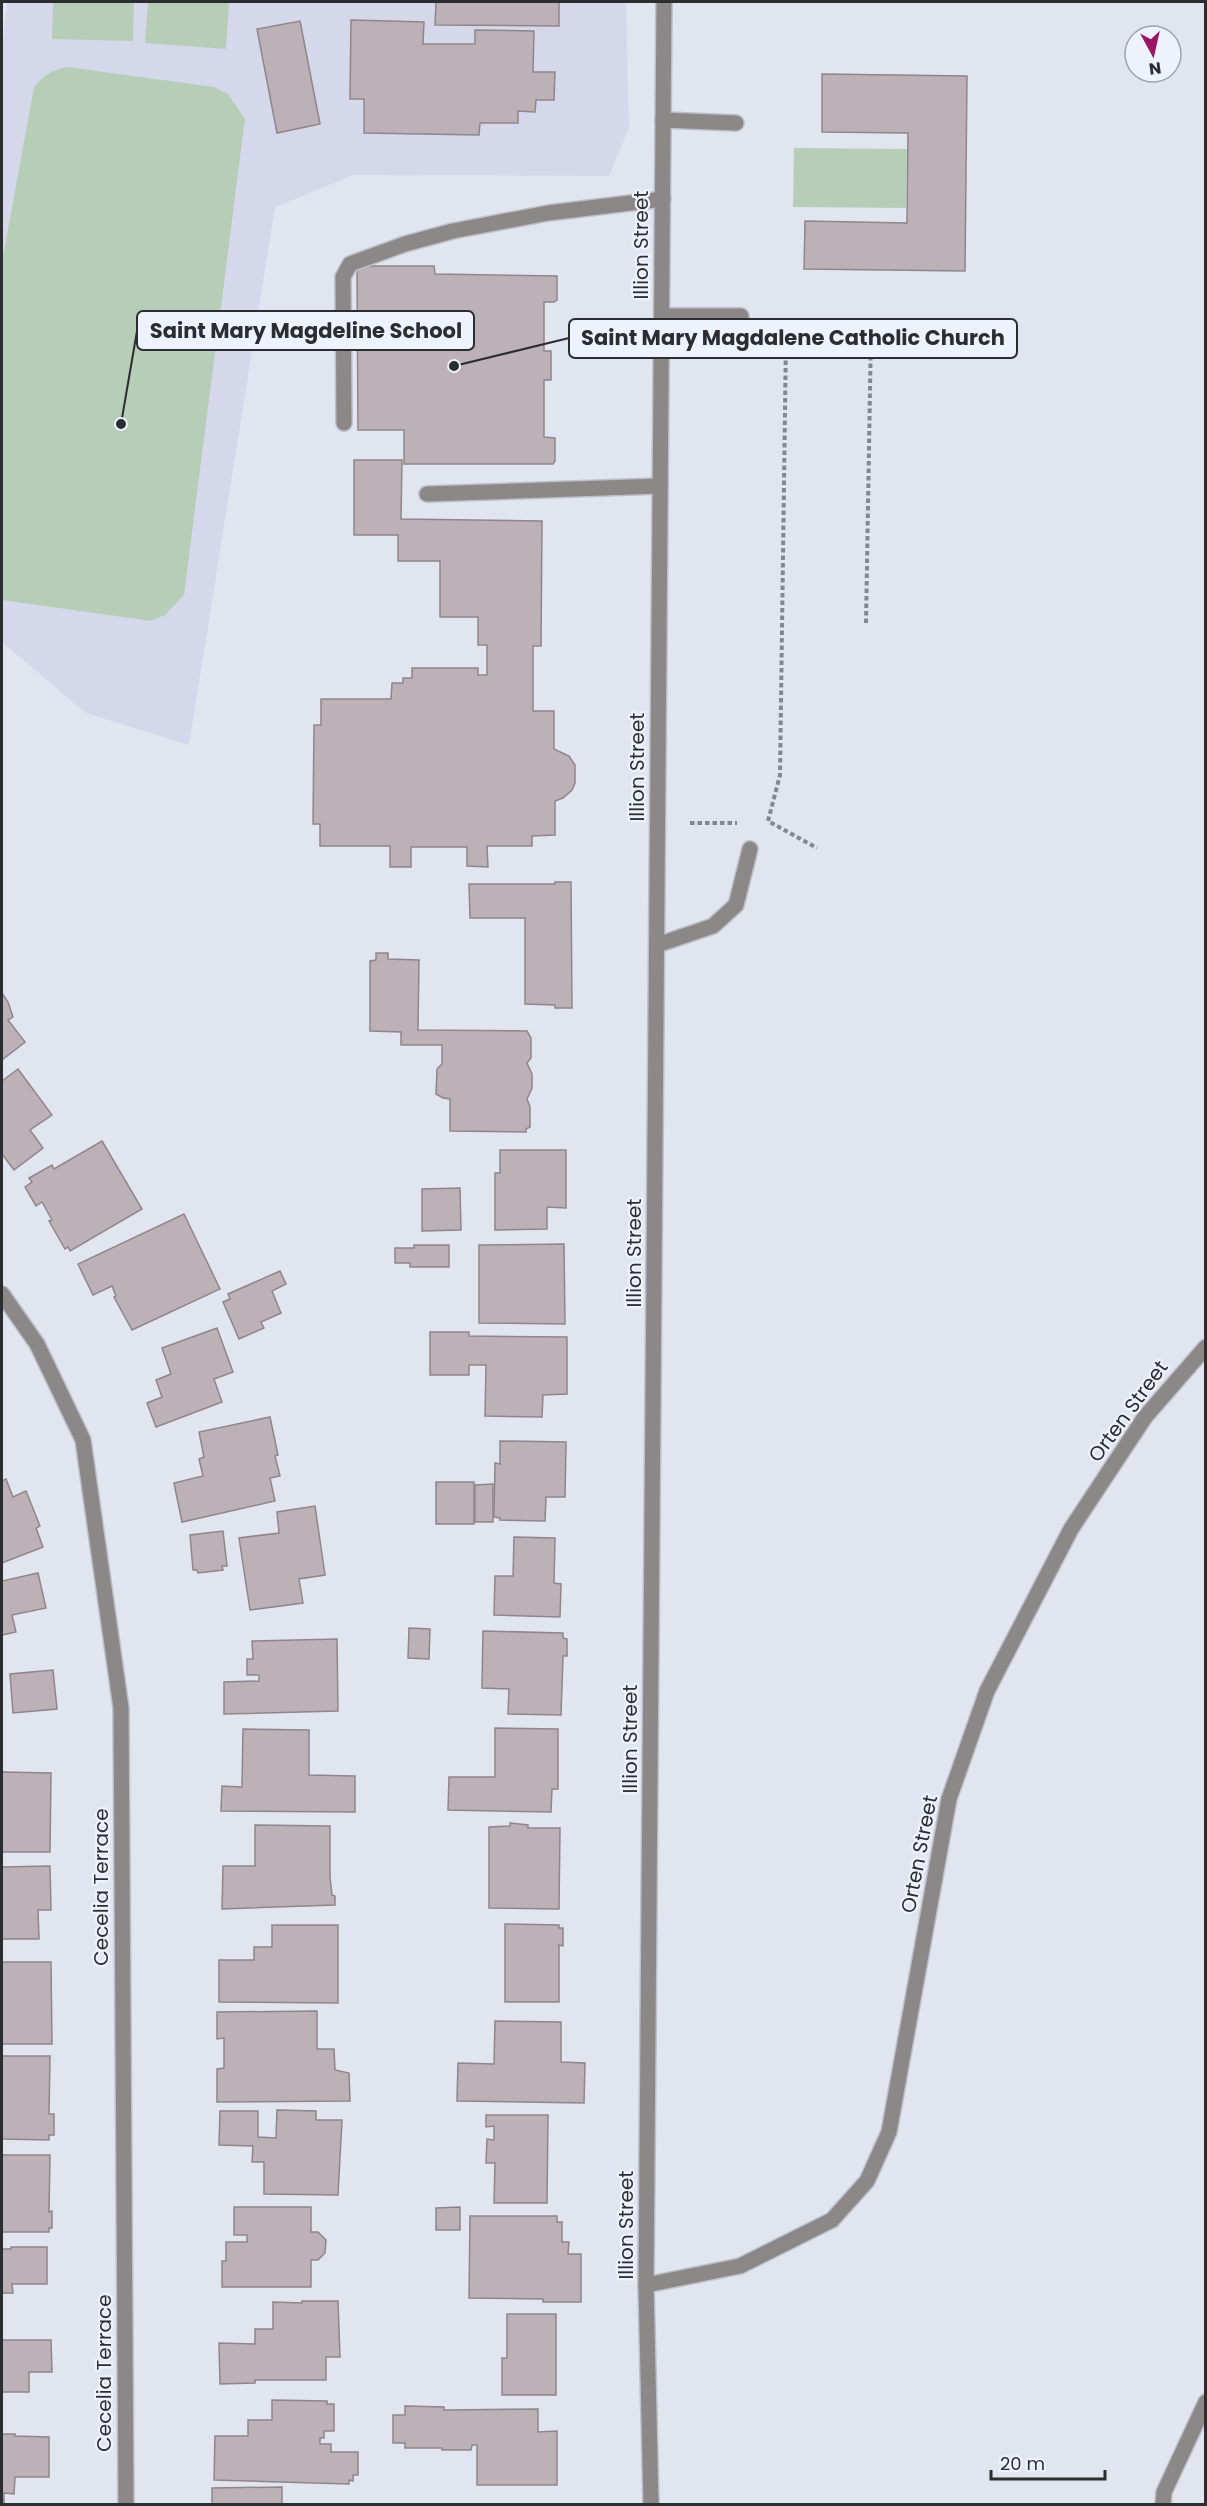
<svg xmlns="http://www.w3.org/2000/svg" width="1207" height="2506" font-family="Poppins,sans-serif">
<style>
.built{fill:#d4d8ea}
.green{fill:#b6ceb8}
.building{fill:#bbb1b7;stroke:#90858b;stroke-width:1.5}
.lines{fill:none;stroke-linecap:round;stroke-linejoin:round}
.minor-casing{stroke:#bdc0ca;stroke-width:18}
.path{stroke:#85878f;stroke-width:4;stroke-dasharray:4.5 3;stroke-linecap:butt}
.minor{stroke:#8d8888;stroke-width:15}
.labels{text-anchor:middle;dominant-baseline:central;stroke-width:4.5;stroke-linejoin:round;paint-order:stroke}
.street-label{font-size:20px;fill:#2c2d31;stroke:#eef2fd}
.leader{fill:none;stroke:#2c2d31;stroke-width:2}
.callout-dot{fill:#2c2d31;stroke:#eef2fd;stroke-width:2}
.callout{fill:#eef2fd;stroke:#2c2d31;stroke-width:2}
.callout-label{font-size:21px;text-anchor:middle;font-weight:bold;fill:#2c2d31}
</style>
<rect width="100%" height="100%" fill="#e1e5f0"/>
<polygon class="built" points="7,2 626,2 629,128 609,176 354,175 275,207 189,745 86,713 2,642 2,49"/>
<g class="green">
<polygon points="53,2 134,2 133,41 52,39"/>
<polygon points="148,2 229,2 226,49 145,43"/>
<path d="M67 67 214 87 228 94 245 119 184 595 165 615 151 621 2 600V262L34 87C44 75 52 70 67 67Z"/>
<polygon points="794,148 907,149 906,208 793,207"/>
</g>
<g class="building">
<polygon points="436,2 559,2 559,26 435,25"/>
<polygon points="351,20 424,22 423,44 475,44 475,30 534,31 533,72 555,72 554,100 536,100 535,112 518,111 518,123 480,123 479,135 364,133 364,99 350,99"/>
<polygon points="300,21 320,124 277,133 257,29"/>
<polygon points="822,74 967,76 965,271 804,269 805,221 907,223 908,133 822,132"/>
<polygon points="357,266 434,266 435,274 557,276 557,300 554,302 544,302 544,351 551,351 551,380 544,380 544,437 555,438 555,461 553,464 404,464 404,430 358,430"/>
<polygon points="354,460 402,460 401,519 542,521 541,646 533,646 533,711 554,711 554,749 569,756 575,765 575,783 572,790 563,798 555,801 555,835 532,836 532,846 487,846 488,867 467,866 467,847 411,847 411,867 390,867 390,846 320,846 320,824 313,824 314,725 321,725 321,699 391,699 392,683 403,683 403,678 412,678 412,668 478,668 478,675 487,675 487,645 478,645 478,617 440,617 440,561 398,561 398,535 354,535"/>
<polygon points="555,882 571,882 572,1008 555,1008 555,1005 525,1004 525,918 470,918 469,884 555,884"/>
<polygon points="376,953 388,953 388,959 419,960 418,1030 527,1031 531,1038 531,1058 527,1063 532,1074 532,1088 527,1099 530,1107 530,1127 526,1129 526,1132 450,1131 450,1099 443,1098 436,1094 437,1069 442,1064 442,1045 401,1045 401,1032 370,1031 370,961 376,960"/>
<polygon points="2,993 8,1002 13,1017 8,1020 25,1042 2,1060"/>
<polygon points="18,1069 52,1115 30,1130 43,1148 14,1170 2,1154 2,1081"/>
<polygon points="102,1141 142,1209 70,1251 68,1247 65,1249 49,1221 52,1220 42,1202 36,1206 25,1187 32,1182 29,1178 52,1165 54,1169"/>
<polygon points="500,1150 566,1150 566,1208 547,1207 547,1229 495,1230 495,1173 500,1173"/>
<polygon points="460,1188 461,1230 422,1231 422,1189"/>
<polygon points="184,1214 220,1289 132,1330 114,1297 116,1296 112,1286 93,1295 78,1264"/>
<polygon points="564,1244 565,1324 479,1323 479,1245"/>
<polygon points="414,1245 449,1245 449,1267 410,1267 410,1263 395,1263 395,1248 414,1248"/>
<polygon points="280,1271 286,1284 272,1291 281,1313 261,1322 264,1328 239,1339 223,1302 230,1299 228,1294"/>
<polygon points="217,1328 233,1372 214,1379 222,1402 156,1427 147,1403 162,1397 156,1380 171,1374 162,1348"/>
<polygon points="430,1332 469,1332 469,1336 567,1337 567,1394 543,1395 542,1417 485,1416 486,1365 469,1365 469,1375 430,1375"/>
<polygon points="270,1417 278,1455 275,1456 280,1476 270,1478 275,1501 182,1522 174,1483 203,1476 199,1459 204,1457 199,1432"/>
<polygon points="500,1441 566,1442 565,1497 546,1497 545,1521 500,1520 500,1518 494,1517 495,1463 500,1464"/>
<polygon points="6,1479 13,1497 26,1491 40,1526 36,1528 43,1547 2,1563 2,1481"/>
<rect x="436" y="1482" width="38" height="42"/>
<polygon points="493,1484 493,1522 475,1522 475,1485"/>
<polygon points="315,1506 325,1575 299,1579 303,1603 250,1610 239,1538 279,1533 277,1512"/>
<polygon points="223,1531 227,1566 222,1566 223,1570 198,1573 197,1570 193,1570 190,1535"/>
<polygon points="514,1537 555,1538 554,1583 561,1584 560,1617 494,1615 495,1576 513,1576"/>
<polygon points="38,1573 46,1608 12,1615 16,1632 2,1635 2,1581"/>
<polygon points="409,1628 430,1629 429,1659 408,1658"/>
<polygon points="483,1631 563,1633 563,1638 567,1639 567,1656 563,1656 561,1715 508,1714 509,1689 482,1688"/>
<polygon points="337,1639 338,1711 224,1714 224,1682 259,1681 259,1675 247,1675 247,1659 253,1659 252,1641"/>
<polygon points="53,1670 57,1709 13,1713 10,1674"/>
<polygon points="495,1728 558,1729 558,1789 552,1789 551,1812 448,1810 449,1777 495,1777"/>
<polygon points="243,1729 309,1730 309,1775 355,1776 355,1812 221,1811 222,1786 242,1787"/>
<polygon points="2,1772 51,1773 50,1852 2,1852"/>
<polygon points="510,1823 528,1825 528,1828 560,1828 559,1909 489,1908 489,1827 510,1826"/>
<polygon points="255,1825 330,1826 330,1877 332,1895 335,1896 335,1905 222,1909 223,1866 255,1866"/>
<polygon points="50,1866 51,1910 38,1910 39,1939 2,1939 2,1867"/>
<polygon points="505,1924 559,1925 559,1928 563,1928 563,1946 559,1945 559,2002 505,2002"/>
<polygon points="272,1925 338,1925 338,2003 219,2002 219,1960 254,1960 254,1947 272,1947"/>
<polygon points="2,1962 51,1962 52,2044 2,2044"/>
<polygon points="317,2011 317,2049 334,2049 335,2070 349,2073 350,2101 217,2102 217,2069 224,2068 224,2038 217,2039 217,2012"/>
<polygon points="495,2021 561,2022 561,2062 585,2063 584,2103 457,2101 458,2063 494,2064"/>
<polygon points="2,2056 50,2056 49,2114 54,2114 54,2135 49,2135 49,2140 2,2139"/>
<polygon points="277,2110 316,2111 316,2120 342,2120 338,2195 264,2194 264,2162 252,2162 253,2146 219,2145 220,2111 258,2111 258,2137 276,2138"/>
<polygon points="486,2115 548,2115 547,2203 494,2203 495,2163 486,2163 487,2139 494,2140 494,2126 486,2127"/>
<polygon points="2,2155 50,2155 49,2212 52,2211 52,2228 49,2228 49,2232 2,2232"/>
<polygon points="234,2207 311,2207 311,2232 318,2232 326,2240 325,2253 318,2260 311,2260 311,2287 222,2287 222,2261 226,2261 226,2242 247,2242 247,2235 234,2235"/>
<polygon points="460,2207 460,2230 436,2230 436,2208"/>
<polygon points="470,2216 557,2216 557,2222 562,2222 562,2242 569,2242 568,2254 581,2254 581,2302 543,2302 543,2299 469,2298"/>
<polygon points="11,2247 47,2247 47,2284 12,2284 13,2293 2,2293 2,2249 11,2249"/>
<polygon points="302,2301 338,2301 340,2357 326,2357 326,2380 255,2380 255,2383 220,2384 219,2343 255,2344 255,2329 273,2329 273,2302 302,2303"/>
<polygon points="507,2314 556,2314 556,2395 502,2395 502,2358 507,2358"/>
<polygon points="2,2340 51,2340 52,2372 29,2372 29,2392 2,2392"/>
<polygon points="272,2400 327,2401 327,2404 334,2404 334,2431 324,2431 324,2438 320,2438 320,2444 331,2444 331,2452 358,2452 358,2475 353,2475 353,2481 349,2480 349,2484 214,2480 215,2436 248,2436 248,2420 272,2420"/>
<polygon points="405,2406 444,2407 444,2410 538,2409 538,2432 557,2431 557,2485 477,2485 477,2445 472,2445 471,2450 442,2450 442,2448 405,2448 405,2443 393,2443 393,2415 405,2415"/>
<polygon points="2,2434 15,2434 15,2436 49,2437 49,2477 15,2477 14,2494 4,2493 4,2504 2,2504"/>
<polygon points="282,2487 282,2503 280,2504 212,2504 212,2488"/>
</g>
<g class="lines">
<defs>
<g id="minor">
<polyline points="663,120 736,123"/>
<polyline points="662,316 741,316"/>
<polyline points="344,423 343,277 350,264 405,244 453,231 548,213 663,199"/>
<polyline points="427,494 660,486"/>
<polyline points="657,945 713,926 736,905 750,849"/>
<polyline points="2,1294 37,1344 83,1440 121,1708 126,2504"/>
<polyline points="646,2285 740,2266 832,2220 867,2181 889,2132 949,1799 987,1691 1071,1529 1145,1417 1206,1347"/>
<polyline points="651,2504 646,2285 664,2"/>
<polyline points="1163,2504 1164,2492 1206,2402"/>
</g>
</defs>
<use href="#minor" class="minor-casing"/>
<g class="path">
<polyline points="786,338 780,775 768,821 817,848"/>
<polyline points="866,623 871,332"/>
<polyline points="690,823 737,823"/>
</g>
<use href="#minor" class="minor"/>
</g>
<g class="labels">
<g class="street-label">
<text transform="translate(641 245) rotate(-90)">Illion Street</text>
<text transform="translate(637 767) rotate(-90)">Illion Street</text>
<text transform="translate(634 1253) rotate(-90)">Illion Street</text>
<text transform="translate(1128 1411) rotate(-54)">Orten Street</text>
<text transform="translate(630 1739) rotate(-90)">Illion Street</text>
<text transform="translate(919 1854) rotate(-79)">Orten Street</text>
<text transform="translate(101 1887) rotate(-90)">Cecelia Terrace</text>
<text transform="translate(626 2225) rotate(-90)">Illion Street</text>
<text transform="translate(104 2373) rotate(-90)">Cecelia Terrace</text>
</g>
</g>
<path class="leader" d="M121 424L137 331M454 366L569 338"/>
<g class="callout-dot">
<circle cx="121" cy="424" r="6"/>
<circle cx="454" cy="366" r="6"/>
</g>
<g class="callout">
<rect x="137" y="311" width="337" height="39" rx="6"/>
<rect x="569" y="319" width="448" height="39" rx="6"/>
</g>
<g class="callout-label">
<text x="306" y="338">Saint Mary Magdeline School</text>
<text x="793" y="345">Saint Mary Magdalene Catholic Church</text>
</g>
<rect width="1207" height="2506" fill="none" stroke="#2c2d31" stroke-width="6"/>
<g transform="translate(1153 54) rotate(172)"><circle r="28" fill="#eef2fd" stroke="#a0a3ab" stroke-width="1.5"/>
<path d="M0-4.5L10 22L0 15L-10 22Z" fill="#9c1465"/>
<text y="-9" font-size="16" font-weight="bold" text-anchor="middle" fill="#2c2d31">N</text>
</g>
<path d="M991 2470v9h114v-9" fill="none" stroke="#2c2d31" stroke-width="3"/>
<text x="1000" y="2470" font-size="18" fill="#2c2d31" stroke="#eef2fd" stroke-width="4.5" paint-order="stroke">20 m</text>
</svg>
